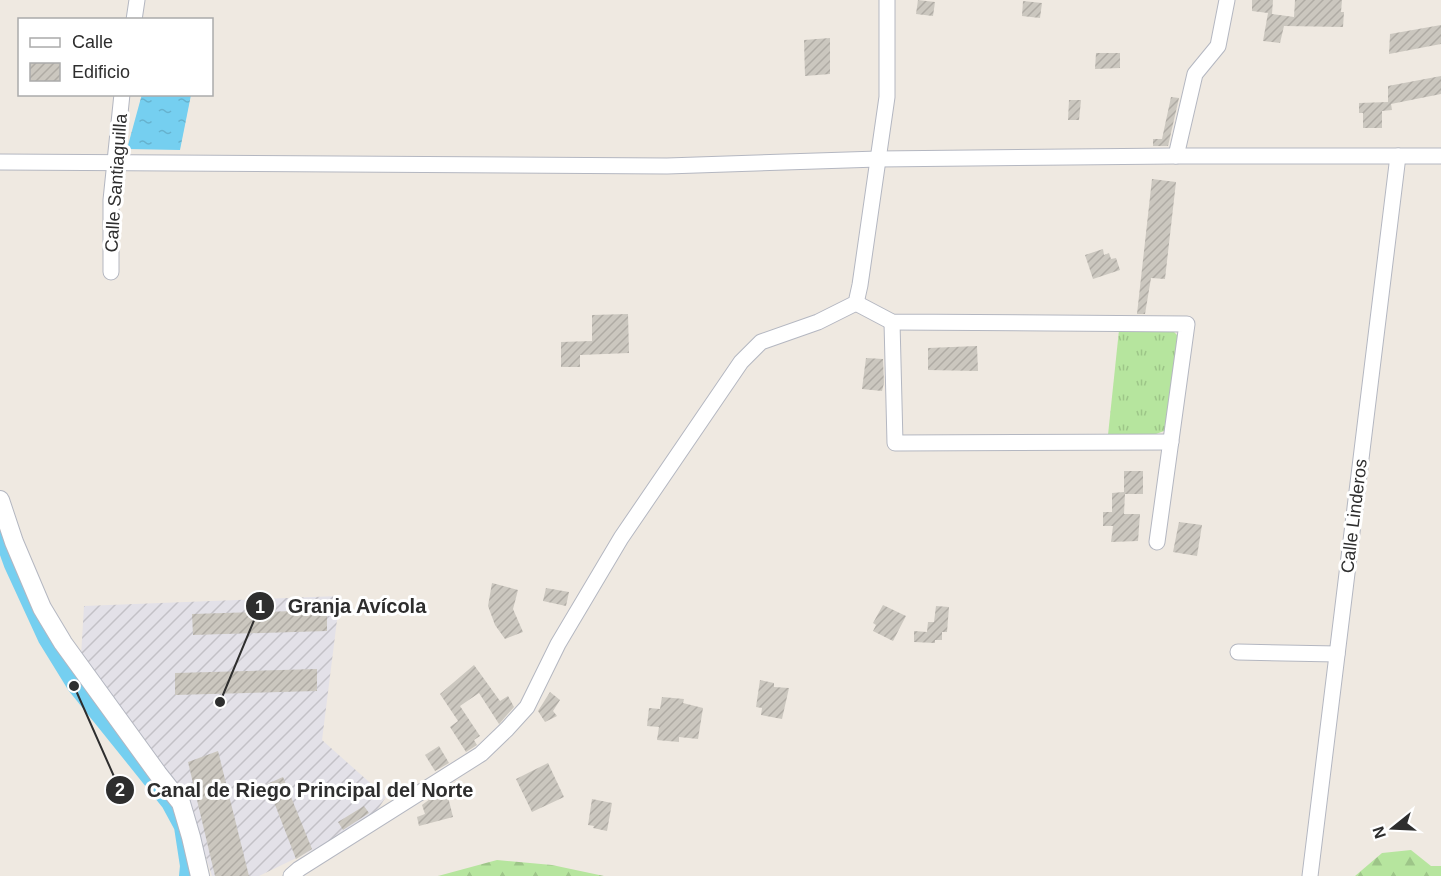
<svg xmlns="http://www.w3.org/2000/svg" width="1441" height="876" font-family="Helvetica,sans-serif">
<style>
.industrial{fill:url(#industrial-furrows)}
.grass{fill:url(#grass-tufts)}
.forest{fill:url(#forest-firs)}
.water{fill:url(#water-ripples)}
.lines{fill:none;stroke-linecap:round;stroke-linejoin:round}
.canal{stroke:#75cff0;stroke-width:14}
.building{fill:url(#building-hatch)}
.minor-casing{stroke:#b4b7c1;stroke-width:17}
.tertiary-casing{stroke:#b4b7c1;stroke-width:20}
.minor{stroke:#fff;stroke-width:15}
.tertiary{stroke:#fff;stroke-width:18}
.labels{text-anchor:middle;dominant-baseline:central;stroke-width:6;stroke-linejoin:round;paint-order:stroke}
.street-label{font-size:18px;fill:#2e2e2e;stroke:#fff}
.leader{fill:none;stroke:#2e2e2e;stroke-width:2}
.callout-dot{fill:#2e2e2e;stroke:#fff;stroke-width:2}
.mark-label{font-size:18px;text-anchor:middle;font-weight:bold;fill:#fff}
.callout-label{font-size:20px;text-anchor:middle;font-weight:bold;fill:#2e2e2e;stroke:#fff;stroke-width:6;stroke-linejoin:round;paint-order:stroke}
</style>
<defs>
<pattern id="industrial-furrows" width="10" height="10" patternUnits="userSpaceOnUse" patternTransform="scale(1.5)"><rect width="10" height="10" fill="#e3e1e8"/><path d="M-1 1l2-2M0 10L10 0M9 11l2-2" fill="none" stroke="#c3c1c7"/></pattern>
<pattern id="grass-tufts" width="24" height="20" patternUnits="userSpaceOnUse" patternTransform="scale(1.5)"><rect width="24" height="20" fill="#b6e59e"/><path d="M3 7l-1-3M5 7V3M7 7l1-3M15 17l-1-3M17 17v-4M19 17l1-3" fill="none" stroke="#9dc588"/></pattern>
<pattern id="forest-firs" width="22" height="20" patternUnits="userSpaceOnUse" patternTransform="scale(1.5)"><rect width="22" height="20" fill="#b6e59e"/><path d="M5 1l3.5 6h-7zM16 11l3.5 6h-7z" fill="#9dc588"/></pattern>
<pattern id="water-ripples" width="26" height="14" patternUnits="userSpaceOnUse" patternTransform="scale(1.5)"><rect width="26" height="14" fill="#75cff0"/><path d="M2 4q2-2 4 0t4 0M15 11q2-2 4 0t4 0" fill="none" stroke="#66b2ce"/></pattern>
<pattern id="building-hatch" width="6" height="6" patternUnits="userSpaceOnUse" patternTransform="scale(1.5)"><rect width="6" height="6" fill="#cbc7bf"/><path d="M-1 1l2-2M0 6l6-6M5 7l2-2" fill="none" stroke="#afaba4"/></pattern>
</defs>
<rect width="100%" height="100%" fill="#efe9e1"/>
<polygon class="industrial" points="340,596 322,740 386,797 372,818 346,834 259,876 212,876 190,807 81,656 84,606"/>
<polygon class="grass" points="1119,330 1173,331 1178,336 1167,424 1164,431 1156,434 1108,435"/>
<g class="forest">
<polygon points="1411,850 1431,866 1441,866 1441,876 1355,876 1382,853"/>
<polygon points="497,860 552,865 604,876 438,876"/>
</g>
<polygon class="water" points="142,94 191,95 180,150 127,149"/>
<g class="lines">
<polyline class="canal" points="0,535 11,565 45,639 74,686 168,803 181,827 187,866 186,876"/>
</g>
<g class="building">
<polygon points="918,0 935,2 933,16 916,14"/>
<polygon points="1252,0 1273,0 1272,14 1294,17 1295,0 1342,0 1341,12 1344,12 1343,27 1284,26 1280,43 1263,41 1268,13 1252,11"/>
<polygon points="1023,1 1042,3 1040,18 1022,16"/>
<polygon points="1441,25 1441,44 1389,54 1390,34"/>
<polygon points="830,38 830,74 805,76 804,40"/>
<polygon points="1096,53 1120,53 1120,68 1095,69"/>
<polygon points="1441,76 1441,94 1391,104 1392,110 1382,111 1382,128 1363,128 1363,113 1359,113 1359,103 1388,102 1388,86"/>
<polygon points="1171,97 1179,98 1168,146 1153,146 1153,139 1162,139"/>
<polygon points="1069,100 1081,100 1079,120 1068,120"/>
<polygon points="1152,179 1176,182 1165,279 1151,278 1145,314 1137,314"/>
<polygon points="1103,249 1104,255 1109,253 1111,259 1116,258 1120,270 1093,279 1085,255"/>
<polygon points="628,314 629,353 580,355 580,367 561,367 561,342 592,341 592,315"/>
<polygon points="977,346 978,371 928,370 928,348"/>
<polygon points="866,358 883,359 884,383 882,391 862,389"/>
<polygon points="1124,471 1143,471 1143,494 1125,494 1124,514 1140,514 1138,541 1111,542 1113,526 1103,526 1103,512 1112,512 1112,493 1124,492"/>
<polygon points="1179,522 1202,525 1197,556 1173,552"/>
<polygon points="492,583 518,590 513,609 523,632 505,639 495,625 488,606"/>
<polygon points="546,588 569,592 566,606 543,601"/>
<polygon points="883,605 906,616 893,641 873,631 876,625 873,623"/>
<polygon points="936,606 949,607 947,632 942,632 942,640 935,640 935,643 914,642 914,631 927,632 928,622 934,622"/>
<polygon points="327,610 327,631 193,635 192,614"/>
<polygon points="474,665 500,701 508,696 514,707 499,724 479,693 460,706 480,736 474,740 477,745 466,752 450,727 458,721 440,694"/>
<polygon points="317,669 317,691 175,695 175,673"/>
<polygon points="760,680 774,683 774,687 789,688 782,719 761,715 762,708 756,707"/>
<polygon points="550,692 560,700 553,711 557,716 545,722 538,711"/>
<polygon points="662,697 684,699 683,703 703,708 698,739 679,737 679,742 657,740 659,727 647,726 649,708 660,709"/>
<polygon points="439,746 449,763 435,771 425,755"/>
<polygon points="218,751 249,876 215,876 188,762"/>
<polygon points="548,763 564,797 532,812 516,779"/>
<polygon points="283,777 312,849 296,859 267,784"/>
<polygon points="438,793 440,800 448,797 453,817 419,826 417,817 425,814 422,805"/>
<polygon points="592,799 612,803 607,831 593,828 594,826 588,825"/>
<polygon points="364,806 369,813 343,830 338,822"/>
</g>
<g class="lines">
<defs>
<g id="minor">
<polyline points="134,20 137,0"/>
<polyline points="1176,156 1195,74 1218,46 1227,0"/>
<polyline points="0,162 667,166 878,159 1176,156 1441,156"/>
<polyline points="111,272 111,200 122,94"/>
<polyline points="856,303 892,322 1187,324 1157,542"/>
<polyline points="892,322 895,443 1171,442"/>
<polyline points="1238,652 1337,654"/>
<polyline points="291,876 299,869 481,754 507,729 527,707 558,644 621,538 741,362 761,342 818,322 856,303 860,285 887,97 887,0"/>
<polyline points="1310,876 1398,156"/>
</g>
<polyline id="tertiary" points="0,500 14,542 42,608 63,643 158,774 181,803 191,837 200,876"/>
</defs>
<use href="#minor" class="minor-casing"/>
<use href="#tertiary" class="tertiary-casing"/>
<use href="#minor" class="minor"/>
<use href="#tertiary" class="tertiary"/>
</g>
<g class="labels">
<g class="street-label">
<text transform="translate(116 183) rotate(-86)">Calle Santiaguilla</text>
<text transform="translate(1354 516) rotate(-83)">Calle Linderos</text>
</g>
</g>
<path class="leader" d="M220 702L260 606M74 686L120 790"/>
<g class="callout-dot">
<circle cx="220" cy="702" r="6"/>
<circle cx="74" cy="686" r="6"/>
<circle cx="260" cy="606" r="15"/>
<circle cx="120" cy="790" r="15"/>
</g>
<g class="mark-label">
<text x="260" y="613">1</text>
<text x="120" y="796">2</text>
</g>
<g class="callout-label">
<text x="357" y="613">Granja Avícola</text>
<text x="310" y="797">Canal de Riego Principal del Norte</text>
</g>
<rect x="18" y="18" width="195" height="78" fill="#ffffff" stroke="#ababab" stroke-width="1.5"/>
<rect x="30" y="38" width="30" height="9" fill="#ffffff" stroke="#ababab" stroke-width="1.5"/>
<text x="72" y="48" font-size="18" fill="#2e2e2e">Calle</text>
<rect x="30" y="63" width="30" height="18" fill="url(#building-hatch)" stroke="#ababab" stroke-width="1.5"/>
<text x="72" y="78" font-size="18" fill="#2e2e2e">Edificio</text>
<g transform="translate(1393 828) rotate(252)" stroke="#ffffff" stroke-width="4.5" paint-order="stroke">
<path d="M0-4.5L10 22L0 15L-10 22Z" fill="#2e2e2e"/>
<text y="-9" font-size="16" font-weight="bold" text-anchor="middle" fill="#2e2e2e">N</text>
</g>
</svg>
